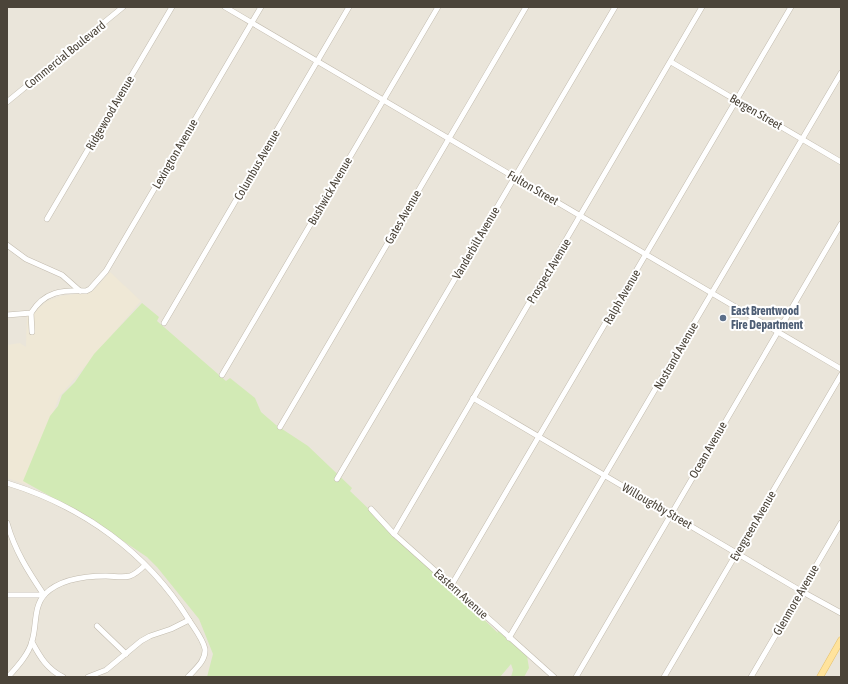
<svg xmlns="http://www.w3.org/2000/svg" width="848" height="684" font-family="'Asap Condensed',sans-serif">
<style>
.residential{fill:#eae5da}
.education{fill:#efe8d6}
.green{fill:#d2eab5}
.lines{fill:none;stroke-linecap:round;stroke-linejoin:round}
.minor-casing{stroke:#c2bbae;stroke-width:6}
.major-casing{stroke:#e6c16a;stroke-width:7}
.minor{stroke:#fff;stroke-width:5}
.major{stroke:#ffe39c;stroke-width:6}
.service-dot{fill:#5c6f8a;stroke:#fff;stroke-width:1.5}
.labels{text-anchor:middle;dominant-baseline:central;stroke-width:4;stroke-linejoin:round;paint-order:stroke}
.street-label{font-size:12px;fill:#4b4439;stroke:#fff}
.service-label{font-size:12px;font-weight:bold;fill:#4e5e75;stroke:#fff;text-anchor:start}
</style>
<rect width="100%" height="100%" fill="#f6f3ec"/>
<polygon class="residential" points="7,7 841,7 841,633 836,643 841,646 841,677 7,677"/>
<polygon class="education" points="110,272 141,301 59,397 28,485 7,478 7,345 20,343 26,347 27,315 35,313 35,311 47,301 61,296 90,292 94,290"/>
<polygon class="green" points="142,303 159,317 157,321 226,381 230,378 255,398 261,412 276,425 308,446 352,488 350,491 498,633 497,630 527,656 529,668 524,677 511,677 513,670 511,664 500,677 207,677 213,654 199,619 157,567 147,557 89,518 23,481 50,416 58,406 62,395 75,382 94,354"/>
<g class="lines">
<defs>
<g id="minor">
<polyline points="225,7 841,369"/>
<polyline points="671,62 841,162"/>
<polyline points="7,102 123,7"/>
<polyline points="47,219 172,7"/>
<polyline points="7,245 26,259 62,275 80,291"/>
<polyline points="31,313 32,332"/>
<path d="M7 315 31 313C45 291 62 290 86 291L90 289 106 271 261 7"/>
<polyline points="164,323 349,7"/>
<polyline points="222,375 438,7"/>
<polyline points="473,398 801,591 841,613"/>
<polyline points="280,427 526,7"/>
<polyline points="337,479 615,7"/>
<path d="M7 483C82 506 147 552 189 620 194 628 203 639 205 649 206 661 195 669 188 677"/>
<polyline points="371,509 394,534 554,677"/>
<path d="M7 523C15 551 28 571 44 595"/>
<polyline points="394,534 702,7"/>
<polyline points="451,586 791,7"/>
<polyline points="7,595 44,595"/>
<polyline points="97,626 126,654"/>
<polyline points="509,638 841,73"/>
<path d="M32 642C40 657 47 669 63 677"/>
<path d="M8 677C17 667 29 654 32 641 37 626 33 607 45 594 60 579 86 576 106 576 114 576 122 578 130 576 136 574 141 569 145 565"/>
<polyline points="88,677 106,670 141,641 150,636 171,629 189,620"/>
<polyline points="576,677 841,224"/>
<polyline points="664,677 841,375"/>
<polyline points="751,677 841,523"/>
</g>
<polyline id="major" points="820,677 841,640"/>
</defs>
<use href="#minor" class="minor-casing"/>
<use href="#major" class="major-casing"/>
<use href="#minor" class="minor"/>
<use href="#major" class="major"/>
</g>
<circle class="service-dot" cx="723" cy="318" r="4"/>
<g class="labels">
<g class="street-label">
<text transform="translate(65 55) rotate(-39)">Commercial Boulevard</text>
<text transform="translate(756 112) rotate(30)">Bergen Street</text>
<text transform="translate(110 113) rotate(-60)">Ridgewood Avenue</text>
<text transform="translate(175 154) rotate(-60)">Lexington Avenue</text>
<text transform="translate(257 165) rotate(-60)">Columbus Avenue</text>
<text transform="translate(533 188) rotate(30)">Fulton Street</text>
<text transform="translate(330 191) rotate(-60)">Bushwick Avenue</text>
<text transform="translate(403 217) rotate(-60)">Gates Avenue</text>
<text transform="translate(476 243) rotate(-60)">Vanderbilt Avenue</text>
<text transform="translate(549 271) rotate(-59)">Prospect Avenue</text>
<text transform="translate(622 297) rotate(-60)">Ralph Avenue</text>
<text transform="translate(676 356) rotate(-60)">Nostrand Avenue</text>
<text transform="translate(708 450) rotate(-60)">Ocean Avenue</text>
<text transform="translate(657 506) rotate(30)">Willoughby Street</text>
<text transform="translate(753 526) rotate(-60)">Evergreen Avenue</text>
<text transform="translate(461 594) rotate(42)">Eastern Avenue</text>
<text transform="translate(796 600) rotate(-60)">Glenmore Avenue</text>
</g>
<g class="service-label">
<text x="731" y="311">East Brentwood<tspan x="731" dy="14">Fire Department</tspan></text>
</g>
</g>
<rect width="848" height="684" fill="none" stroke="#4b4439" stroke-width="16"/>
</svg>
